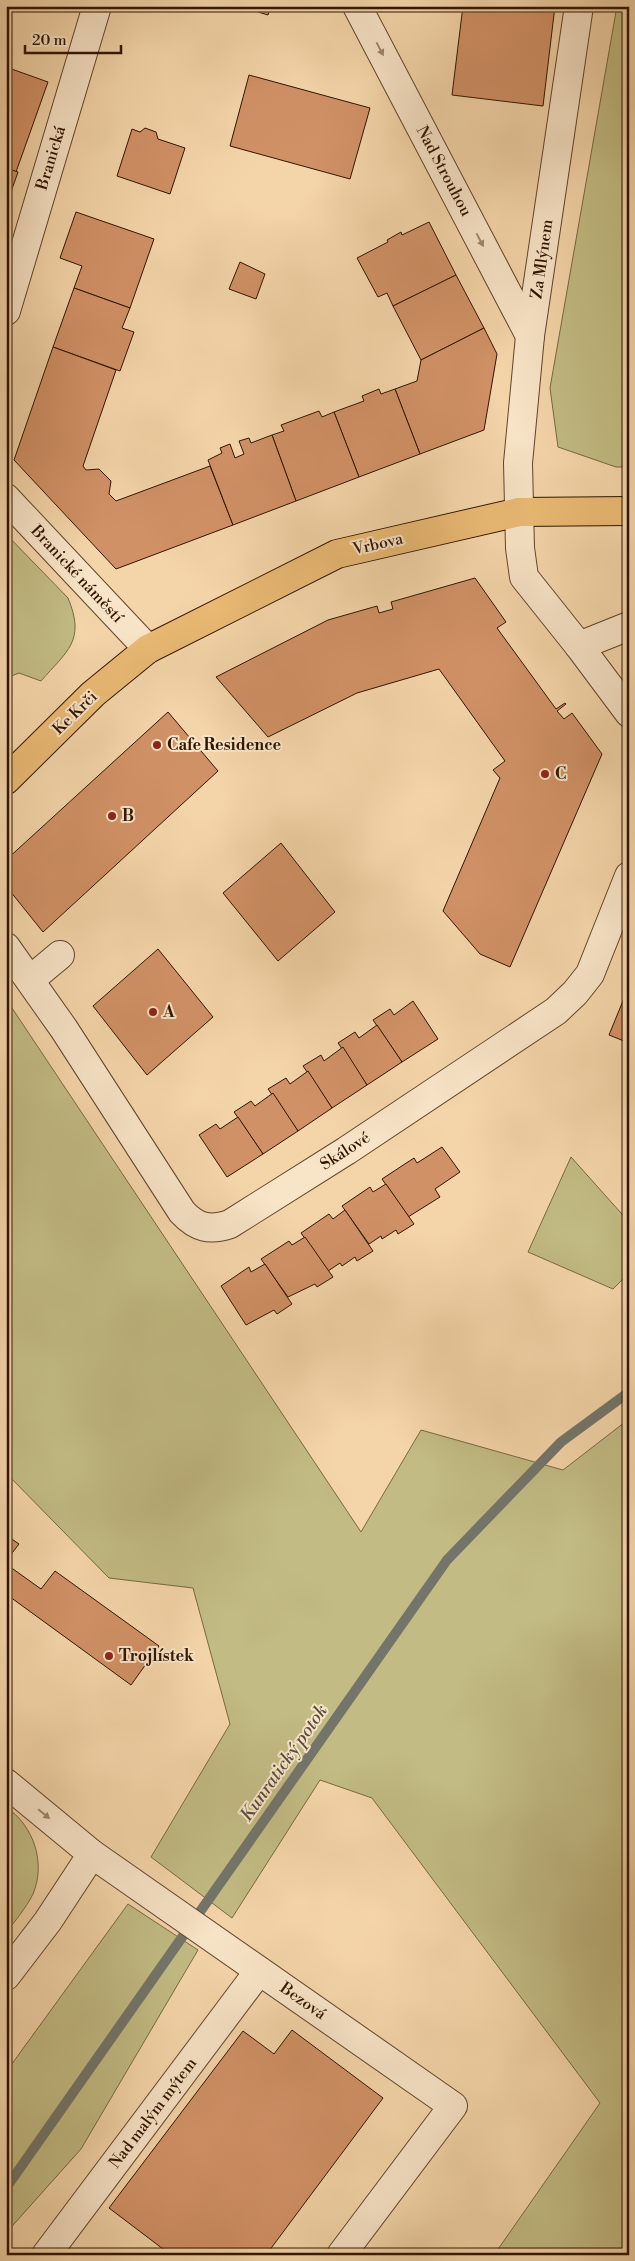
<svg xmlns="http://www.w3.org/2000/svg" width="635" height="2261" font-family="'Libre Bodoni',serif">
<style>
.green{fill:#c2bb83;stroke:#796842}
.lines{fill:none;stroke-linecap:round;stroke-linejoin:round}
.stream{stroke:#73756b;stroke-width:10}
.building{fill:#d19166;stroke:#301401}
.minor-casing{stroke:#61442b;stroke-width:30}
.major-casing{stroke:#301401;stroke-width:30}
.minor{stroke:#f8e4c7;stroke-width:28}
.major{stroke:#eaba74;stroke-width:28}
.oneway{fill:#9e866e}
.poi-dot{fill:#8f2418;stroke:#f8e4c7;stroke-width:2}
.labels{text-anchor:middle;dominant-baseline:central;stroke-width:4;stroke-linejoin:round;paint-order:stroke}
.street-label{font-size:16px;fill:#301401;stroke:#f8e4c7}
.poi-label{font-size:16px;font-weight:bold;fill:#301401;stroke:#f8e4c7;text-anchor:start}
.water-label{font-size:18px;font-style:italic;fill:#574d3f;stroke:#f8e4c7}
</style>
<rect width="100%" height="100%" fill="#f4d5a9"/>
<filter id="stains"><feTurbulence type="fractalNoise" baseFrequency=".004" numOctaves="4"/><feColorMatrix values="0 0 0 0 .2 0 0 0 0 .09 0 0 0 0 .02 0 0 0 .5 -.17"/></filter>
<radialGradient id="worn" r=".72"><stop offset=".6" stop-color="#630" stop-opacity="0"/><stop offset="1" stop-color="#630" stop-opacity=".3"/></radialGradient>
<g class="green">
<polygon points="617,6 629,6 629,467 616,467 558,447 550,388"/>
<path d="M6 534 68 598C86 641 67 651 41 681L19 673 6 678Z"/>
<polygon points="6,999 361,1532 421,1430 563,1470 629,1419 629,2255 494,2255 600,2103 372,1798 320,1780 232,1918 151,1857 230,1724 193,1588 109,1578 6,1473"/>
<polygon points="571,1157 629,1222 629,1273 613,1289 528,1252"/>
<path d="M6 1807C34 1826 46 1863 33 1894 26 1908 15 1921 6 1933Z"/>
<polygon points="128,1904 198,1950 81,2149 6,2233 6,2072"/>
</g>
<g class="lines">
<polyline class="stream" points="6,2188 447,1560 561,1442 629,1392"/>
</g>
<g class="building">
<polygon points="238,6 271,6 268,15"/>
<polygon points="463,6 555,6 543,106 452,95"/>
<polygon points="6,67 48,82 16,172 6,168"/>
<polygon points="249,75 370,108 350,179 230,146"/>
<polygon points="145,128 156,132 158,139 185,148 170,194 117,176 132,129 140,132"/>
<polygon points="6,168 18,172 6,206"/>
<polygon points="76,212 154,239 130,308 74,288 82,266 60,258"/>
<polygon points="429,222 456,275 393,306 387,293 378,297 357,258 388,242 387,240 401,232 402,235"/>
<polygon points="240,262 265,274 256,299 229,289"/>
<polygon points="456,275 484,328 421,360 393,306"/>
<polygon points="74,288 130,308 122,328 134,332 120,371 53,347"/>
<polygon points="484,328 497,354 484,430 420,454 395,389 417,381 421,360"/>
<polygon points="53,347 116,370 83,466 86,470 99,469 111,481 109,494 116,501 210,466 233,525 116,569 14,460"/>
<polygon points="379,389 381,394 395,389 420,454 359,477 334,412 364,401 362,396"/>
<polygon points="319,411 322,417 334,412 359,477 296,501 272,435 284,431 281,425"/>
<polygon points="272,435 296,501 233,525 208,460 222,453 220,448 230,444 235,458 244,454 239,441 249,438 251,443"/>
<polygon points="475,578 506,622 497,628 556,709 565,703 566,704 557,711 564,719 572,713 602,754 510,967 480,954 443,911 500,778 493,770 505,761 439,669 357,693 268,737 216,677 328,620 377,606 379,613 393,609 391,602"/>
<polygon points="168,712 218,771 43,932 6,886 6,860"/>
<polygon points="281,843 335,912 278,961 223,893"/>
<polygon points="158,949 213,1017 147,1075 93,1006"/>
<polygon points="627,991 629,991 629,1043 609,1035"/>
<polygon points="413,1001 438,1039 402,1062 373,1020 390,1009 394,1015"/>
<polygon points="377,1025 402,1062 367,1085 338,1043 355,1032 359,1038"/>
<polygon points="343,1047 367,1085 332,1108 303,1066 321,1055 324,1061"/>
<polygon points="308,1071 332,1108 298,1131 268,1089 286,1078 290,1084"/>
<polygon points="273,1093 298,1131 263,1154 234,1112 251,1101 255,1106"/>
<polygon points="238,1117 263,1154 227,1177 199,1135 216,1124 220,1129"/>
<polygon points="442,1147 460,1172 435,1189 440,1197 408,1217 382,1179 414,1158 417,1163"/>
<polygon points="386,1184 414,1224 398,1234 396,1230 382,1239 381,1236 369,1244 342,1206 370,1187 373,1192"/>
<polygon points="345,1210 373,1251 357,1261 355,1257 342,1266 340,1263 328,1271 301,1233 329,1214 333,1219"/>
<polygon points="305,1237 333,1277 317,1287 315,1284 288,1297 261,1259 289,1241 292,1245"/>
<polygon points="265,1264 292,1304 277,1314 274,1310 246,1325 221,1286 249,1267 251,1272"/>
<polygon points="6,1535 19,1544 6,1561"/>
<polygon points="6,1564 41,1589 55,1571 159,1646 131,1685 6,1594"/>
<polygon points="292,2030 383,2098 266,2255 222,2255 218,2251 215,2255 171,2255 109,2208 243,2031 274,2054"/>
</g>
<g class="lines">
<defs>
<g id="minor">
<polyline points="357,6 530,336"/>
<polyline points="579,6 530,336 518,463 520,548 524,577 579,646 629,626"/>
<polyline points="6,311 97,6"/>
<polyline points="6,498 148,649"/>
<polyline points="579,646 629,713"/>
<path d="M6 947 64 1029 182 1212C197 1228 210 1231 230 1224L346 1151 556 1011 575 993 590 974 629 876"/>
<polyline points="30,980 60,955"/>
<polyline points="6,1783 92,1854 453,2106 341,2255"/>
<polyline points="6,1976 48,1921 92,1854"/>
<polyline points="46,2255 259,1971"/>
</g>
<polyline id="major" points="6,780 93,694 148,649 337,554 519,512 629,511"/>
</defs>
<use href="#minor" class="minor-casing"/>
<use href="#major" class="major-casing"/>
<use href="#minor" class="minor"/>
<use href="#major" class="major"/>
</g>
<defs><path id="oneway-solid" d="M-6-.8H1V-3.2L6.5 0L1 3.2V.8H-6Z" transform="scale(1.25)"/></defs>
<g class="oneway">
<use href="#oneway-solid" transform="translate(380 49) rotate(62)"/>
<use href="#oneway-solid" transform="translate(480 240) rotate(62)"/>
<use href="#oneway-solid" transform="translate(44 1814) rotate(39)"/>
</g>
<g class="poi-dot">
<circle cx="157" cy="745" r="5"/>
<circle cx="545" cy="774" r="5"/>
<circle cx="112" cy="816" r="5"/>
<circle cx="153" cy="1012" r="5"/>
<circle cx="109" cy="1656" r="5"/>
</g>
<g class="labels">
<g class="street-label">
<text transform="translate(51 158) rotate(-73)">Branická</text>
<text transform="translate(444 171) rotate(62)">Nad Strouhou</text>
<text transform="translate(542 259) rotate(-82)">Za Mlýnem</text>
<text transform="translate(378 544) rotate(-13)">Vrbova</text>
<text transform="translate(77 574) rotate(47)">Branické náměstí</text>
<text transform="translate(75 713) rotate(-44)">Ke Krči</text>
<text transform="translate(345 1151) rotate(-33)">Skálové</text>
<text transform="translate(303 2001) rotate(35)">Bezová</text>
<text transform="translate(153 2113) rotate(-53)">Nad malým mýtem</text>
</g>
<g class="poi-label">
<text x="167" y="745">Cafe Residence</text>
<text x="555" y="774">C</text>
<text x="122" y="816">B</text>
<text x="163" y="1012">A</text>
<text x="119" y="1656">Trojlístek</text>
</g>
<g class="water-label">
<text transform="translate(284 1763) rotate(-55)">Kunratický potok</text>
</g>
</g>
<rect width="635" height="2261" fill="none" stroke="#f4d5a9" stroke-width="25"/>
<rect x="8" y="8" width="620" height="2246" fill="none" stroke="#301401" stroke-width="2.5"/>
<rect x="12" y="12" width="610" height="2236" fill="none" stroke="#301401"/>
<path d="M25 45v8h96v-8" fill="none" stroke="#301401" stroke-width="2.5"/>
<text x="32" y="45" font-size="15" fill="#301401" stroke="#f8e4c7" stroke-width="4" paint-order="stroke">20 m</text>
<rect width="100%" height="100%" filter="url(#stains)"/>
<rect width="100%" height="100%" fill="url(#worn)"/>
</svg>
